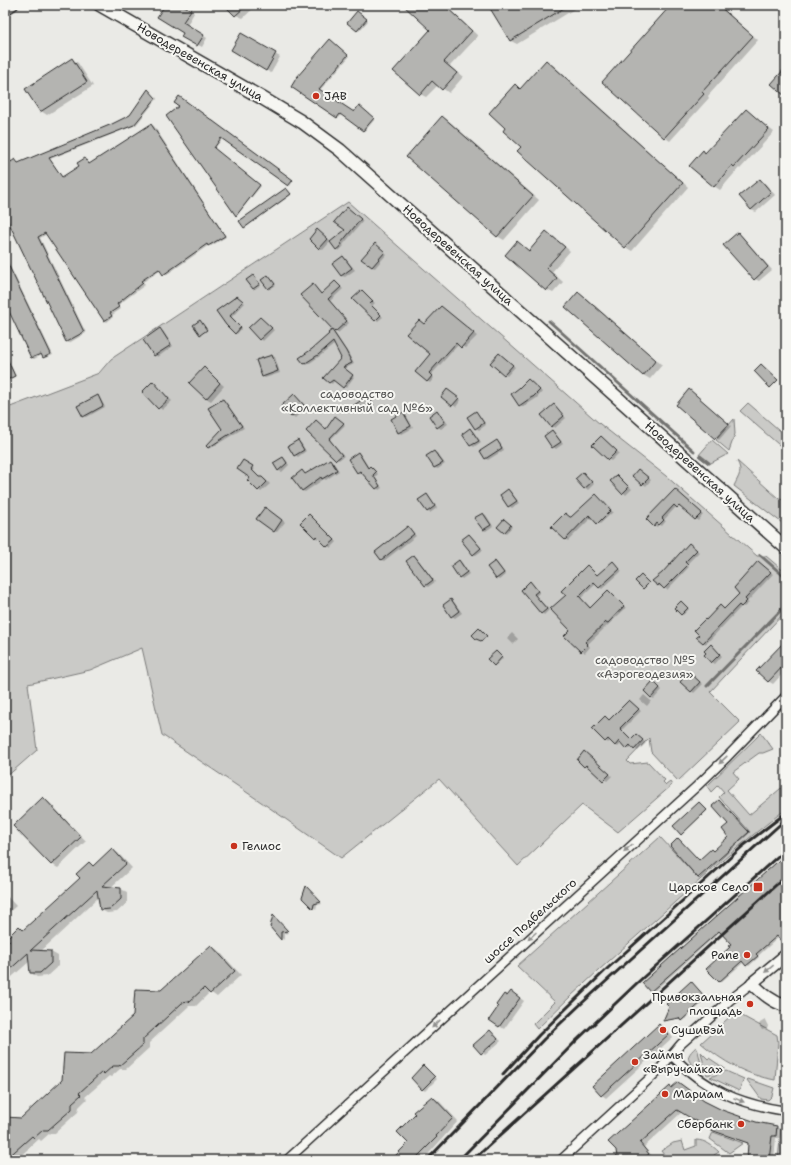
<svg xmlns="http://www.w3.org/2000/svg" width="791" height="1165" font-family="'Shantell Sans',sans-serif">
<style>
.green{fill:#cacac7;stroke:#7a7a79}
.shadow{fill:#0003}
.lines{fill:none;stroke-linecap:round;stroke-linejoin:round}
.stream{stroke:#727270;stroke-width:3}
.building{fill:#b4b4b1;stroke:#2b2b2b}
.minor-casing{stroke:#2b2b2b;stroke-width:11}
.tertiary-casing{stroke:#2b2b2b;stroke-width:14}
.secondary-casing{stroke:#2b2b2b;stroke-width:15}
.minor{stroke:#f6f6f2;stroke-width:8}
.tertiary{stroke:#f6f6f2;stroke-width:11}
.secondary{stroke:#f6f6f2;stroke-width:12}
.rail{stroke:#2b2b2b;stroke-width:3}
.oneway{fill:#90908e}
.poi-dot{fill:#c8321e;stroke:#f6f6f2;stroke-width:1.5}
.labels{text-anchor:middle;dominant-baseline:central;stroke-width:4;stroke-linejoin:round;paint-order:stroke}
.street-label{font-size:12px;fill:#2b2b2b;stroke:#f6f6f2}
.poi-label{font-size:12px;fill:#2b2b2b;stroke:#f6f6f2;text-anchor:start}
.park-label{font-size:12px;fill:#535352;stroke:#f6f6f2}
</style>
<rect width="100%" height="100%" fill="#eaeae6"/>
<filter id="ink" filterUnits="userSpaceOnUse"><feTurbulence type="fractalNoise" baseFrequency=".025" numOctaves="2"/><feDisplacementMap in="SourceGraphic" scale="8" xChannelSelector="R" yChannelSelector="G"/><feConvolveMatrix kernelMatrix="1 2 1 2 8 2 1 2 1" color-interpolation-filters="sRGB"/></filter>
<g filter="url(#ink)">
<g class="green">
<polygon points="348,202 600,424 666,476 757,556 766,556 786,573 786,611 710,692 740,722 678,781 651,752 649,738 627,761 630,764 648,762 665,780 663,782 666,785 670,782 672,785 618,832 582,805 518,866 439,779 341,858 267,806 162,735 142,648 90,670 28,684 37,750 5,778 5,409 99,373 111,359"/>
<polygon points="748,403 786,436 786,451 740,411"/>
<polygon points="734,419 735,434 729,451 716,440"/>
<polygon points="712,440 728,454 709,464 698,456"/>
<path d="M737 461 779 499 785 500 786 498V526L734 486C739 475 743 472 737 461Z"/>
<path d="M761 733 773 749 763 753H759L733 772 739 779 727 790 749 815 786 784V809C744 841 704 876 665 911 621 950 578 988 537 1029L533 1024 555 1002 517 966 660 837 699 879 750 832 719 797 724 792 718 785 711 792 707 786Z"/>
<path d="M735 1012 777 1035 778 1042 775 1080C746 1075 723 1062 701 1043Z"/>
<path d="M696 1047 698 1051 703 1072C691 1063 681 1060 696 1047Z"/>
<polygon points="701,1052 708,1059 709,1058 724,1068 724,1069 708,1075 706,1074"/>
<polygon points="726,1071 744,1079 739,1091 710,1077"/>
<polygon points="748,1079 774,1088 772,1096 768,1100 761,1099 747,1080"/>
<polygon points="781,1129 786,1130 784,1160 778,1160"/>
<polygon points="713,1132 743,1143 729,1153 710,1139"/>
<path d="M696 1140C705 1140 713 1146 719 1152L714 1155 717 1160H668L661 1151 673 1143 682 1141 685 1150 696 1146Z"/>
</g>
<g class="shadow">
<polygon points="166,5 182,5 194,13 187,25 207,38 202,47 182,36 185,33"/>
<polygon points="225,5 257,5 243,18 234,14"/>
<polygon points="337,5 347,5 343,9"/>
<polygon points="405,5 445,5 478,36 450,66 463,77 449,93 438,85 426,97 420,94 431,30"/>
<polygon points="489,5 581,5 517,44 511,41"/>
<polygon points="672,5 719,5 758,40 708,96 709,98 670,141 664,137"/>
<polygon points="357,12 368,21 359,31 348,23"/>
<polygon points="241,34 280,57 271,73 232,50"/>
<polygon points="332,41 349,57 320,90 354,113 360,107 375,119 365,131 342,114 339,118 292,87"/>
<polygon points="72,59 78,63 93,86 47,115 41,111"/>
<polygon points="546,61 553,65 688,187 632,251 625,247 522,147 507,128 515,86 521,89"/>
<polygon points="148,90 157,99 136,125 50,159 62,178 80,166 85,159 90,164 151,125 154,126 226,237 211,246 209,245 166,275 161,270 143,282 145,285 118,305 121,309 112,315 113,317 107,322 104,320 47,234 40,238 86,333 69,343 67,342 5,213 5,152 12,163 15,160 19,164 131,116"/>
<polygon points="179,97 293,181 290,186 223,138 214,149 261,186 237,215 236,215 180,106"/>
<polygon points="746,111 774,132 740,169 739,168 720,190 714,186 703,152 706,153"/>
<polygon points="443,117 449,121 539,200 504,240 497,236"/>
<polygon points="760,180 765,183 775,195 756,212 751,210 740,196"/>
<polygon points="286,189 291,195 245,228 244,227"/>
<polygon points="348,208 363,221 343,245 344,246 339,251 330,242 323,250 320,248 310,239 318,230 331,242 346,230"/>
<polygon points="547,232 553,236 570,251 552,272 563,282 553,293 547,290 517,242 530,251"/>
<polygon points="738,234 742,236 772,270 759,281 755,279"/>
<polygon points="378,246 387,254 375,268 372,267"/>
<polygon points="5,256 53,355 45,358 42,355 34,359 32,358 5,301"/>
<polygon points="343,257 346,259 355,270 345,277 342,276 334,264"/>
<polygon points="253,276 261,285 255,289 248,280"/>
<polygon points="268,276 276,285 270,289 263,280"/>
<polygon points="336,282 343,289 330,301 349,323 338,333 335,331 313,285 322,294"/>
<polygon points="362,291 375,303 372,306 383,317 378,321 376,320"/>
<polygon points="578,293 585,297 662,365 650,379 643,375"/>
<polygon points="239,298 245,303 231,318 242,328 237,334 217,312"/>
<polygon points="444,309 477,336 465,348 459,344 431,375 434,378 430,383 427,381 431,354 425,325"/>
<polygon points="260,318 274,330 263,341 249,328"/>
<polygon points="160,330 163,331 173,346 158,357 155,355"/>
<polygon points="332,331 335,333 348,353 354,364 344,369 354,377 346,388 335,380 332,384 325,378 342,358 335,344 320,356 307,365 304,364 313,350"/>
<polygon points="5,354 16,376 8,380 5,378"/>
<polygon points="272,356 275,357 280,373 265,378 262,376"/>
<polygon points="502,356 515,367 507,376 504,374"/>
<polygon points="204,369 224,386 211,401 206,398"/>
<polygon points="531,382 542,392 537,398 523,407 520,405"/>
<polygon points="153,383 172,401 162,410 144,392"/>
<polygon points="450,392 461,400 456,407 442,397"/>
<polygon points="692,392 731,426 719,440 677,404"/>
<polygon points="294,395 307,407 295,418 282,406"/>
<polygon points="97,396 100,398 105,407 87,417 84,416"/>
<polygon points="368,398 371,399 375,405 363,413 360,412 356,406"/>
<polygon points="223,400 226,402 244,428 211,448 208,447 223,429"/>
<polygon points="554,406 566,418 555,428 552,426"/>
<polygon points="437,411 440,413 448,424 441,429 438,427"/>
<polygon points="403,413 406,415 413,428 402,434 399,433 392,420"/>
<polygon points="476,413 478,414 486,425 479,430 476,428 468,417"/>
<polygon points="338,419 345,425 330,440 344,456 339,460 308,431 326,430"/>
<polygon points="470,430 473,431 481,442 474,447 471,445 464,434"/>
<polygon points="552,431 555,433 563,444 556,449 553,447"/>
<polygon points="604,439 619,453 611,461 608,459"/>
<polygon points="298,441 301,443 306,451 298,457 295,455"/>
<polygon points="497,441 500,443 504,450 488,460 485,458"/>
<polygon points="434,452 437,453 445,464 438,469 435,468 428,457"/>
<polygon points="358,453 361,455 369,468 370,467 373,468 378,474 375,477 382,488 379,490 363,472 360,474 358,472"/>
<polygon points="283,458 286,460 289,465 282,472 279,471 274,463"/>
<polygon points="330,460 333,462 339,471 326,480 324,479 305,492 303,491 293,478 302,471 306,475"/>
<polygon points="247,463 255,469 253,471 260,478 262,478 265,479 270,484 261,492 249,480 251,478"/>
<polygon points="641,472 651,480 646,486 633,476"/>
<polygon points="584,473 594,484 588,490 577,480"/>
<polygon points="617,476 632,489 626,495 612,481"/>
<polygon points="508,490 511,492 519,503 512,508 509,506"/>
<polygon points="677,491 703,515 698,521 681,507 680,508 677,506 664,520 666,521 662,526 659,524 657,527 654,526"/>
<polygon points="427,495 429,497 437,508 430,513 427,511"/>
<polygon points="596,495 613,512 600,524 592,517 568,541 565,539 571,518"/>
<polygon points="268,510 285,522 277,532 274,531"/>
<polygon points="483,514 486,515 493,526 486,531 483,530"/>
<polygon points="310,515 337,542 331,548 319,538 318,539 315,537"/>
<polygon points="506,521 512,527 506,533 499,527"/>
<polygon points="408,527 416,536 384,561 382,560 376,553"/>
<polygon points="469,535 472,537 483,550 476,555 473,554"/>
<polygon points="692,546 699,552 687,564 689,567 667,590 662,585 661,587 658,585 654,581"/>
<polygon points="414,556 417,558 435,582 428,587 425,585"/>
<polygon points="459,561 462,563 469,574 462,579 460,577"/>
<polygon points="496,562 498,564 506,575 499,580 496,578"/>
<polygon points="613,562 622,571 602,589 596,584 581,598 591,608 608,591 626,608 588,644 590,647 585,653 566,636 571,630 552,609 597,576"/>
<polygon points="759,562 773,574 747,602 749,603 744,607 742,606 706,644 703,642 707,621 721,606 725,609 741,594"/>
<polygon points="532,584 540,592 536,596 549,610 544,615 522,590"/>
<polygon points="451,600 454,602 462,613 455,618 452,616"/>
<polygon points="682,603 689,609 683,615 675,608"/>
<polygon points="512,633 518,639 513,644 507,638"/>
<polygon points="786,641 786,670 773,684 768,681"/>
<polygon points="711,645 722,656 715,664 712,662"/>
<polygon points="497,653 503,658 496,665 495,665"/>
<polygon points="689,673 703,684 694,693 681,682"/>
<polygon points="656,684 662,690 654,699 651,697"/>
<polygon points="644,695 651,701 647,706 640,700"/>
<polygon points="629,701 641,711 622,730 632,740 636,735 646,743 638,751 632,747 630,749 622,743 618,747 611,740 608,743 606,741 610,721"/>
<polygon points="587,754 612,776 607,781 589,766 588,768 585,766"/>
<polygon points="43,798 49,802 86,841 58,868 51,864"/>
<polygon points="720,801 749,833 700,877 699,877 699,861 713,851 730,837 729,824"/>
<polygon points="700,804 707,811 682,834 681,834"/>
<polygon points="112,850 118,853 132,868 110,888 121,889 127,892 127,903 117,912 107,913 100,909 99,897 40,952 51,952 58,956 58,966 47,976 37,977 31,973 30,961 5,983 5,947 11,941 19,928 24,930 81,878 89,864 94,866"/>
<polygon points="786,855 786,939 784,941 779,937 758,956 759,957 749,966 744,962 721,982 719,981 732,944 721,931 652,993 651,992 643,983"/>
<polygon points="306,887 322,904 317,905 316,909 304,897"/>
<polygon points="5,894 16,906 5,916"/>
<polygon points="274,917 289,933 284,934 284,940 271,927"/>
<polygon points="211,946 218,950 241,975 217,997 210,992 196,1006 189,1006 149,1043 149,1048 126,1069 120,1069 111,1077 109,1076 85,1097 87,1099 79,1107 78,1112 55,1133 50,1133 41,1141 39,1139 16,1160 5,1160 5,1118 21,1119"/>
<polygon points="692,983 707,999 683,1021 680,1018 664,1021 670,1006"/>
<polygon points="516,995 524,1001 504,1029 499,1026 508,997"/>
<polygon points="765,1020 768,1026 767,1029 762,1030 759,1025 760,1023"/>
<polygon points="660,1025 664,1027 673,1037 606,1098 602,1095"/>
<polygon points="490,1031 501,1041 485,1055 474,1045"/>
<polygon points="426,1068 437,1079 425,1091 422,1089"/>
<polygon points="670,1088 722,1111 756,1123 776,1127 781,1129 780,1138 776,1138 774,1160 748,1160 749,1144 717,1132 682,1112 644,1147 653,1157 649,1160 623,1160 618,1157"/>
<polygon points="432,1097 438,1100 458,1121 423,1160 393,1160 410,1143"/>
</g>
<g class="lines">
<g class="stream">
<polyline points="549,321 694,451"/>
<polyline points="700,456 709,463"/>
<polyline points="760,555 786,578"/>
<polyline points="707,686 786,605"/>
</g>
</g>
<g class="building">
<polygon points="165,5 183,5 191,10 183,22 204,35 197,46 181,37 183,33 157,17"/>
<polygon points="224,5 247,5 235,16"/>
<polygon points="403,5 444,5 472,31 444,62 457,73 442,90 432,81 420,95 393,71 430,30"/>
<polygon points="488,5 569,5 510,41"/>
<polygon points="671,5 718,5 753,36 702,92 704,94 664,138 602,82"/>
<polygon points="357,11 367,19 357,31 347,23"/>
<polygon points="241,33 276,53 266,71 231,50"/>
<polygon points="330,39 348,55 319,89 354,112 359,105 374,118 363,131 340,114 337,118 291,87 297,77"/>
<polygon points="72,58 87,82 40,112 25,89"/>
<polygon points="546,60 683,183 625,248 517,151 521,147 503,131 505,128 489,113 515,84 520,89"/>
<polygon points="786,67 786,97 771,84"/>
<polygon points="148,89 156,98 134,125 49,158 62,177 79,166 77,163 85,158 89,164 151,124 225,236 208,246 207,244 163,275 159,269 141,281 143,283 117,304 119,307 110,313 112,316 104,321 45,233 38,237 84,332 66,342 5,215 5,153 11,162 15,159 18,163 112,124 130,115"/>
<polygon points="179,96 293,180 288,186 221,138 214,148 260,185 236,216 166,116 179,106 174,103"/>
<polygon points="746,109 769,129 734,167 732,165 714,187 689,166 703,150 705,153"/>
<polygon points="442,116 533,196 497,237 406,157"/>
<polygon points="760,179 771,192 751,210 739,196"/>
<polygon points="286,188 291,194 244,228 239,221"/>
<polygon points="347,207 361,219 341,243 342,245 336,250 330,242 345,230 334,222"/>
<polygon points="317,229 328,239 319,249 309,239"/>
<polygon points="546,231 565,247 546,268 557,278 546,291 505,255 517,241 529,251"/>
<polygon points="738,232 768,267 754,280 723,245"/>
<polygon points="375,243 385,252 372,267 361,259"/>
<polygon points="343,256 352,268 341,276 332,264"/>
<polygon points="5,258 51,354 43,358 41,354 31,358 5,303"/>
<polygon points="253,275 260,284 253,289 246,280"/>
<polygon points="268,275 275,284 268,289 261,280"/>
<polygon points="335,281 341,287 328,299 347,321 335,332 300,295 313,284 321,294"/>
<polygon points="362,290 373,301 370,304 381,315 375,321 352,299"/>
<polygon points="578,292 656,360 643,376 565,307"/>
<polygon points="237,296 243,301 230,316 241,327 235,334 226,325 216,311"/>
<polygon points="441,306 474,333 461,348 456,343 429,373 432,376 427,382 415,372 430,354 406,334 419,320 424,324"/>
<polygon points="260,317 272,328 259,340 248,328"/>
<polygon points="200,320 207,330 200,335 193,325"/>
<polygon points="160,328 171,345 154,356 143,340"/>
<polygon points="332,330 346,351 352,363 343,367 353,375 343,388 333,380 329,383 323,378 341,358 333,342 318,355 304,364 299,358 312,349 329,334 328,333"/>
<polygon points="499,353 513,365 504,375 490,363"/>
<polygon points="5,354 15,376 5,381"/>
<polygon points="272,355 278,371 262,377 256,360"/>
<polygon points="761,364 778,380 770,388 754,371"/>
<polygon points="204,367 220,383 206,399 189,383"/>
<polygon points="528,379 540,390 533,397 532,397 519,406 511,394 519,388"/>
<polygon points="153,381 169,399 158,409 142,392"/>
<polygon points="447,389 459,398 452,406 441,397"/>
<polygon points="689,389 729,424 715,439 676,405"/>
<polygon points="294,394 304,405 291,417 281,406"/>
<polygon points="98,395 103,406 83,417 77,406"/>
<polygon points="368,396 372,403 359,412 354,405"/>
<polygon points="223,399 242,426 208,448 206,446 222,429 208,408"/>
<polygon points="554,404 564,416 551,427 541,415"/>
<polygon points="437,410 445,422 437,428 429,416"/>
<polygon points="476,411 484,423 475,429 467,417"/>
<polygon points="403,412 411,426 398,433 391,419"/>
<polygon points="335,416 344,423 329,439 342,455 336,460 306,431 316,420 326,429"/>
<polygon points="470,428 479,441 470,446 462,434"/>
<polygon points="552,430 561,442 552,448 544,436"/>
<polygon points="601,436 617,451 608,460 592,445"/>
<polygon points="298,440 304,450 294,456 288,446"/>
<polygon points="497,440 502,448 485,459 480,451"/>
<polygon points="434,451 443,463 434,468 426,456"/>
<polygon points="358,452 368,468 370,466 376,472 373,475 380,486 376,489 360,471 357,473 348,459"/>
<polygon points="283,457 287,463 278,471 273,463"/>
<polygon points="330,459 337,470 322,479 321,477 302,491 292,478 302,470 305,474"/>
<polygon points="243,460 253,466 251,469 259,477 262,477 267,482 258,491 247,480 250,478 237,469"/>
<polygon points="638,469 649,478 642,485 632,476"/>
<polygon points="583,472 592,482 584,489 575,479"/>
<polygon points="617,475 629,487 622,494 610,481"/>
<polygon points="508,489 517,501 508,507 500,495"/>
<polygon points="675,489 702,513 695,520 679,506 677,508 674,505 662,518 664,520 659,525 657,523 654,527 646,519"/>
<polygon points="427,494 435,506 427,512 418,500"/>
<polygon points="596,494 611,510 597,524 589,515 565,540 551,527 565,513 570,517 571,517"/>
<polygon points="265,507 282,520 274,532 256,519"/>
<polygon points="483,513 491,525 483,530 474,518"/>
<polygon points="309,514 335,540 327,547 316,536 315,538 300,523"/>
<polygon points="504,519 511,525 504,533 497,527"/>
<polygon points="408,526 414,534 381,560 375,552"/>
<polygon points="469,534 481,548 473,555 461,540"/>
<polygon points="689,543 697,550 685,562 688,565 664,589 659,584 658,586 652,581 662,573"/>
<polygon points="414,555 433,580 425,586 406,561"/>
<polygon points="459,560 467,572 459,578 451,566"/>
<polygon points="495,561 504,573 496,579 487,567"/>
<polygon points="613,561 620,569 599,588 593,582 579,596 590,608 608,590 624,606 608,623 606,622 585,642 588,645 581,652 564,636 570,630 550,609 566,595 561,591 587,565 597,575"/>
<polygon points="758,561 771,572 745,599 747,601 741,607 739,605 703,643 696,637 699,635 694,630 705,619 706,620 720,605 724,609 739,594 734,588"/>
<polygon points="641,575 649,583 643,589 635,581"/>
<polygon points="530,581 538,591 534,594 547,609 541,614 521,590"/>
<polygon points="451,599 459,611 451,617 443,605"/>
<polygon points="681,601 688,608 681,615 674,608"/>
<polygon points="479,628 487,636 481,641 476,639 472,635"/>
<polygon points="786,640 786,663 768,682 756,671"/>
<polygon points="711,644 720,654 711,663 704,655 706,653 704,651"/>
<polygon points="496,651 502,657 494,666 487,659"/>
<polygon points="689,672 700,682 691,692 680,682"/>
<polygon points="653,681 660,688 651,698 644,691"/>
<polygon points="629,700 639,709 620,728 631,739 636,734 643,740 634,750 630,745 626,749 619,741 615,746 608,739 605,742 592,729 605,716 609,720"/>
<polygon points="584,751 610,774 603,781 586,765 584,767 577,760"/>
<polygon points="43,797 81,837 51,865 13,826"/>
<polygon points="719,800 749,832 698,878 670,846 678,838 699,860 711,849 713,851 728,837 722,829 728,824 712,806"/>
<polygon points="699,802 707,810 681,835 673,826"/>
<polygon points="112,848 126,864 102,886 121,888 121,899 110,909 100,910 97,890 31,950 51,951 51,963 40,973 30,973 28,953 5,974 5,945 10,941 7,938 19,926 23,930 80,878 76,874 89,862 93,866"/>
<polygon points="786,854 786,937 781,941 777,936 756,954 758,956 746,966 742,961 719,982 706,969 730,947 728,946 731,944 719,931 650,992 642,983"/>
<polygon points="306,886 321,902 314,904 313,909 302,898"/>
<polygon points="273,915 288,931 281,932 281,940 270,927"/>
<polygon points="211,945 235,971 210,994 204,988 189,1002 182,1003 143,1039 143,1045 119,1066 113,1066 104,1074 102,1072 79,1093 81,1095 72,1103 72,1109 48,1130 43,1130 34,1138 32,1136 5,1160 5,1117 21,1118 62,1080 64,1053 91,1054 133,1016 135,989 161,990"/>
<polygon points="691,981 706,998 681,1021 679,1018 663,1021 669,1007 666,1004"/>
<polygon points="511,991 520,998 499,1027 489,1020 498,1007 496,1005 504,994 507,996"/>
<polygon points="659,1024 669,1034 601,1096 592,1086"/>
<polygon points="490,1030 498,1039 481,1054 473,1045"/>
<polygon points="423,1065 435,1077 422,1090 411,1078"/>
<polygon points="678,1082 704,1101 722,1110 756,1122 777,1126 776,1136 772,1136 769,1160 747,1160 748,1143 711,1130 677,1110 640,1143 649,1154 642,1160 623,1160 617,1158 616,1150 608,1142 670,1086 671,1088"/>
<polygon points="432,1096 453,1118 436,1136 437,1137 414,1160 391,1160 408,1143 397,1132 415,1114 413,1112"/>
</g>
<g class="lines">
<defs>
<g id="minor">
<polyline points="5,11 14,5"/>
<path d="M672 1056C706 1090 740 1104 786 1111"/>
<polyline points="287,1160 697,786 727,757 786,696"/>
<polyline points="561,1160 659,1070 681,1044 730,1000 752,983"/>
</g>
<path id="tertiary" d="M786 955 752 983C762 993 772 1002 786 1006"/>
<polyline id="secondary" points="100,5 262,98 302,122 340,150 786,548"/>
</defs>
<use href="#minor" class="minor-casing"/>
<use href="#tertiary" class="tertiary-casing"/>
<use href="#secondary" class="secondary-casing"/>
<use href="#minor" class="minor"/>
<use href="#tertiary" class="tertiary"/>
<use href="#secondary" class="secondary"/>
<g class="rail">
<polyline points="503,1074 539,1035 608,968 743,846 786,813"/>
<polyline points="427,1160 544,1039 581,1004 786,819"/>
<polyline points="459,1160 577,1040 637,983 786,849"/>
<polyline points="473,1160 786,876"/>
</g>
</g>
<defs><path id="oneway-solid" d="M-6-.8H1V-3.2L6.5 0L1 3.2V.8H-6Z"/></defs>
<g class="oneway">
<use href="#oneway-solid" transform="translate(723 760) rotate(136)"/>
<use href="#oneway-solid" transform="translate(628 848) rotate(138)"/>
<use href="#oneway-solid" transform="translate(532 936) rotate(138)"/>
<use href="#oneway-solid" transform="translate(769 969) rotate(141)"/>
<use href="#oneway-solid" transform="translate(436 1024) rotate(137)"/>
<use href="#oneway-solid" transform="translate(739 1100) rotate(22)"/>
</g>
</g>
<g class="poi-dot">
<circle cx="316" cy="96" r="4"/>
<circle cx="234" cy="846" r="4"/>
<rect x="753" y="882" width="10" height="10" rx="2"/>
<circle cx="747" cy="955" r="4"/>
<circle cx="750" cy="1004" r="4"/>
<circle cx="663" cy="1030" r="4"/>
<circle cx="635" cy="1062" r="4"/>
<circle cx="665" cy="1094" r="4"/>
<circle cx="741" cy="1124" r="4"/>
</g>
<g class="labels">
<g class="street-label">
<text transform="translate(200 62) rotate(30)">Новодеревенская улица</text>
<text transform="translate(458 255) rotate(42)">Новодеревенская улица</text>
<text transform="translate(700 472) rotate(42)">Новодеревенская улица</text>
<text transform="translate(530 921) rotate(-42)">шоссе Подбельского</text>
</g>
<g class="poi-label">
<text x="324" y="96">JAB</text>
<text x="242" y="846">Гелиос</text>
<text x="749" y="887" text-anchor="end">Царское Село</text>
<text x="739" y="955" text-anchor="end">Pane</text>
<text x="742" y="997" text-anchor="end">Привокзальная<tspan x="742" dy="14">площадь</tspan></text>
<text x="671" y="1030">СушиВэй</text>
<text x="643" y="1055">Займы<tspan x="643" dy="14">«Выручайка»</tspan></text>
<text x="673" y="1094">Мариам</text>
<text x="733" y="1124" text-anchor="end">Сбербанк</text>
</g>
<g class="park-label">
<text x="357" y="394">садоводство<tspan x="357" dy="14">«Коллективный сад №6»</tspan></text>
<text x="645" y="660">садоводство №5<tspan x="645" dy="14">«Аэрогеодезия»</tspan></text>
</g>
</g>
<rect width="791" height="1165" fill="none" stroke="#f6f6f2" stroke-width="20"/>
<rect x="10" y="10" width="771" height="1145" fill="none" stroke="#2b2b2b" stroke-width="1.5" filter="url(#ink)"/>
</svg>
